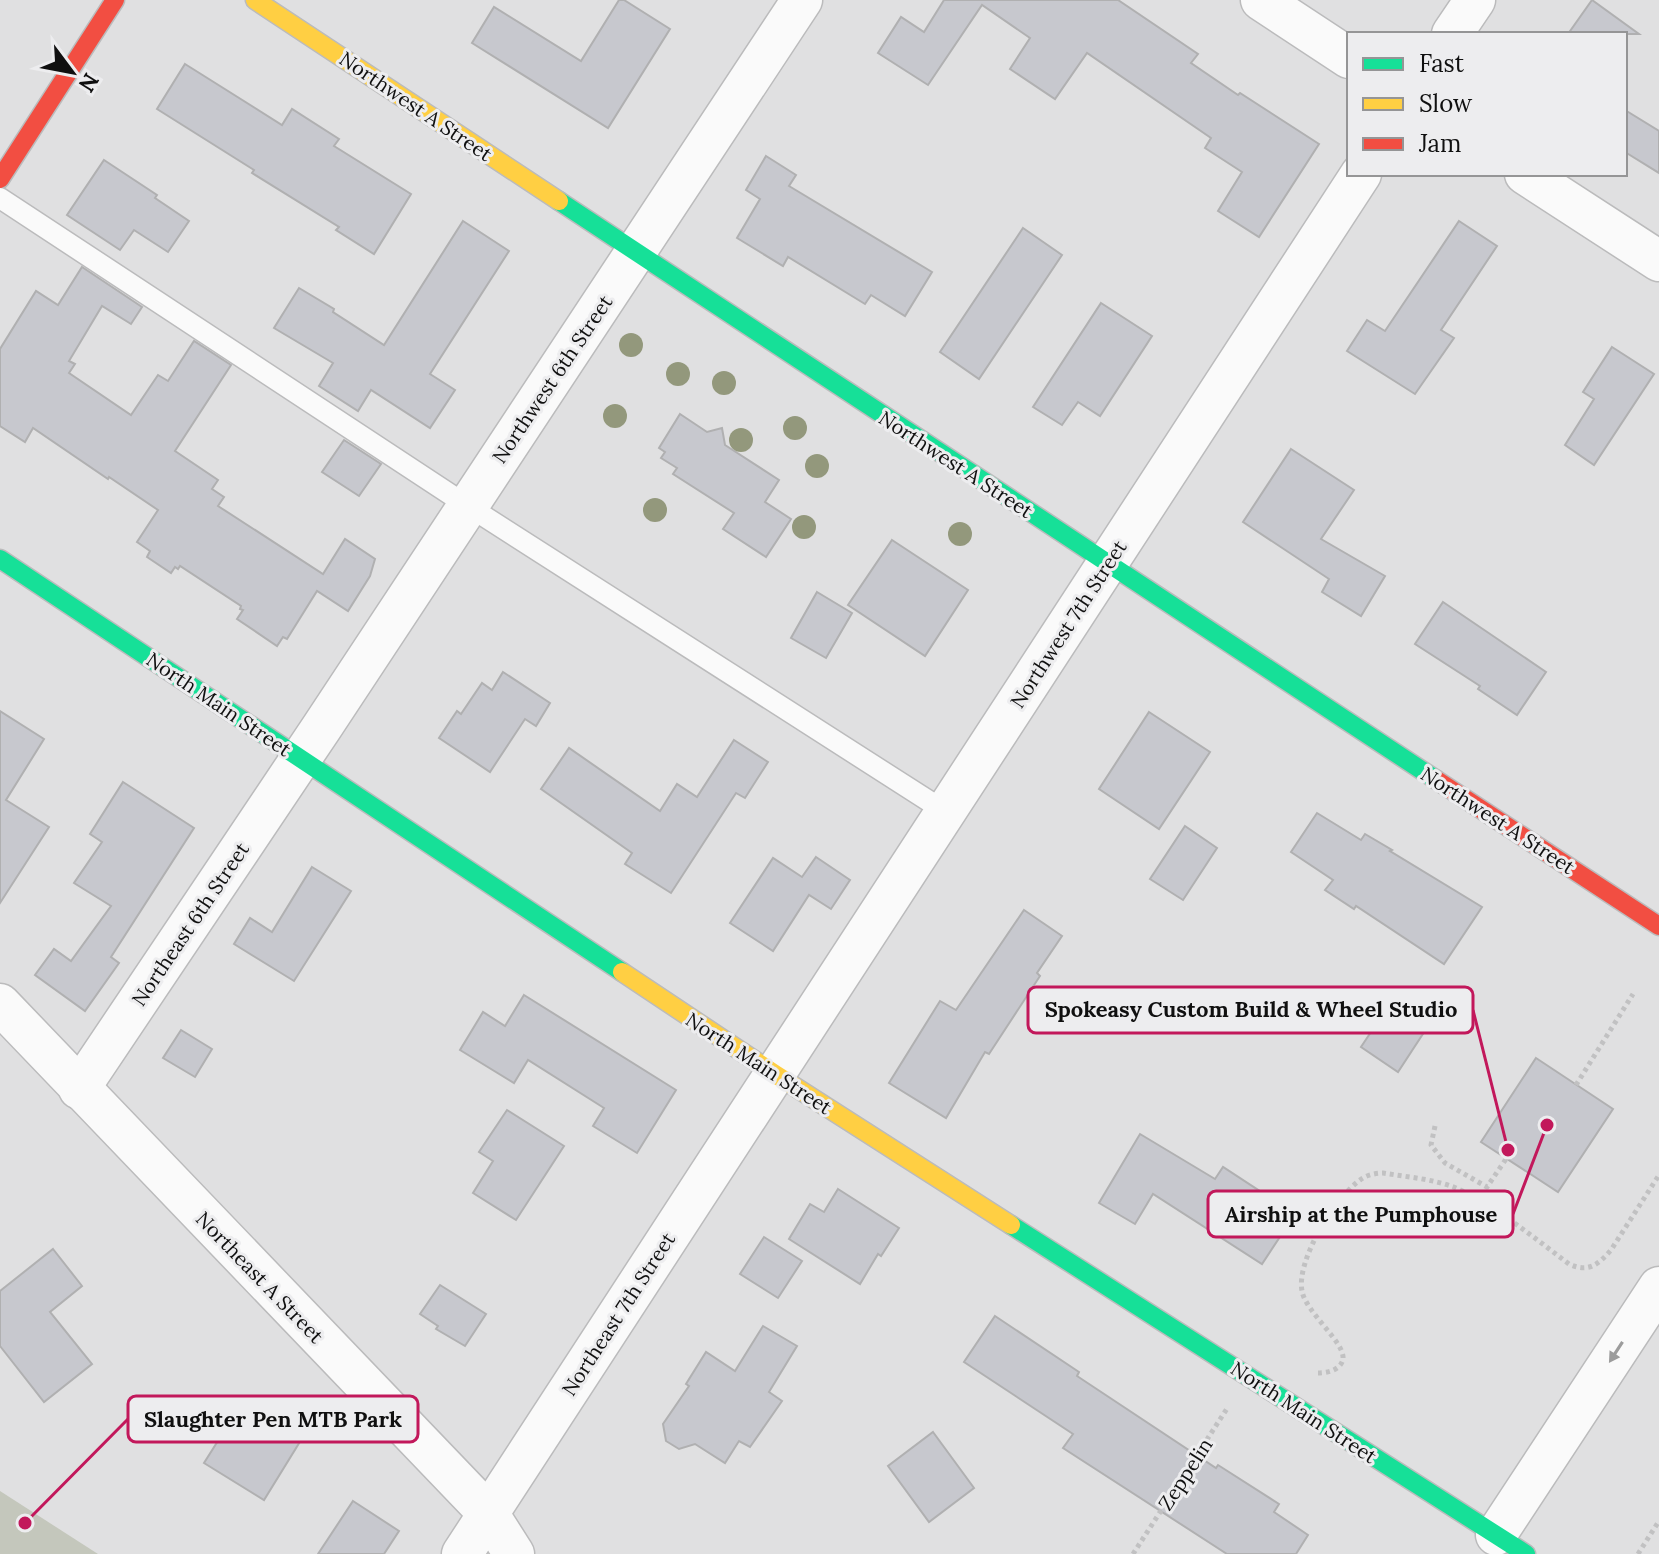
<svg xmlns="http://www.w3.org/2000/svg" width="1659" height="1554" font-family="Lora,serif">
<style>
.green{fill:#c4c7bc}
.building{fill:#c7c8ce;stroke:#b0b0b1;stroke-width:2}
.lines{fill:none;stroke-linecap:round;stroke-linejoin:round}
.lane-casing{stroke:#bbbbbc;stroke-width:23}
.street-casing{stroke:#bbbbbc;stroke-width:43}
.fast-casing{stroke:#bbbbbc;stroke-width:21}
.slow-casing{stroke:#bbbbbc;stroke-width:21}
.jam-casing{stroke:#bbbbbc;stroke-width:21}
.path{stroke:#c1c1c2;stroke-width:5;stroke-dasharray:4 4;stroke-linecap:butt}
.lane{stroke:#fafafa;stroke-width:20}
.street{stroke:#fafafa;stroke-width:40}
.fast{stroke:#16e098;stroke-width:18}
.slow{stroke:#ffcf43;stroke-width:18}
.jam{stroke:#f24e42;stroke-width:18}
.tree{fill:#93987c}
.oneway{fill:#9c9c9c}
.labels{text-anchor:middle;dominant-baseline:central;stroke-width:6;stroke-linejoin:round;paint-order:stroke}
.street-label{font-size:20px;fill:#101010;stroke:#ededef}
.leader{fill:none;stroke:#c2185b;stroke-width:3}
.callout-dot{fill:#c2185b;stroke:#ededef;stroke-width:3}
.callout{fill:#ededef;stroke:#c2185b;stroke-width:3}
.callout-label{font-size:22px;text-anchor:middle;font-weight:bold;fill:#101010}
</style>
<rect width="100%" height="100%" fill="#e0e0e1"/>
<polygon class="green" points="0,1491 98,1554 0,1554"/>
<g class="building">
<polygon points="619,0 624,0 670,29 608,128 472,43 494,7 581,61"/>
<polygon points="944,0 1118,0 1198,54 1191,63 1238,95 1240,93 1319,144 1259,237 1218,211 1242,172 1205,148 1211,138 1087,53 1055,99 1010,69 1030,38 982,5 928,85 878,53 901,17 924,32"/>
<polygon points="1592,0 1639,34 1568,34"/>
<polygon points="185,64 282,125 292,109 339,139 334,146 411,194 374,254 336,230 339,227 252,173 254,170 157,109"/>
<polygon points="1625,110 1659,131 1659,173 1625,152"/>
<polygon points="766,156 796,175 789,186 932,272 905,316 871,295 865,304 788,257 783,266 737,238 760,199 746,190"/>
<polygon points="104,160 157,195 155,198 189,221 168,252 134,230 120,250 67,215"/>
<polygon points="463,221 509,251 430,374 455,390 430,428 371,390 358,411 319,386 333,363 274,328 299,288 334,309 333,312 384,345"/>
<polygon points="1459,221 1497,246 1441,330 1454,338 1415,394 1347,351 1367,320 1385,331"/>
<polygon points="1023,228 1062,255 979,379 940,352"/>
<polygon points="82,267 142,307 131,324 102,306 69,361 75,364 69,373 131,415 158,375 168,381 194,341 231,365 175,451 218,480 212,489 224,497 218,506 323,574 345,539 375,559 370,576 348,611 317,591 287,639 283,637 277,646 237,619 243,610 240,609 241,606 180,566 178,569 175,567 171,573 147,557 150,551 137,542 158,510 109,477 108,479 33,428 25,442 0,426 0,349 36,291 58,305"/>
<polygon points="1101,303 1152,336 1100,416 1078,402 1062,425 1033,407"/>
<polygon points="1612,347 1654,374 1594,465 1565,445 1594,399 1583,392"/>
<polygon points="680,414 707,432 722,428 725,445 779,480 765,502 791,519 766,557 723,529 734,513 673,474 677,468 661,458 665,452 659,448"/>
<polygon points="344,440 381,464 359,496 322,472"/>
<polygon points="1291,449 1354,490 1321,539 1385,576 1361,616 1322,592 1329,579 1243,522"/>
<polygon points="892,540 968,590 925,656 848,605"/>
<polygon points="817,592 852,613 826,658 791,638"/>
<polygon points="1443,602 1546,672 1517,715 1478,689 1480,686 1415,644"/>
<polygon points="503,672 550,703 536,726 525,719 490,772 439,738 457,711 461,714 482,683 492,690"/>
<polygon points="0,711 44,739 6,800 49,827 0,903"/>
<polygon points="1149,712 1210,752 1159,829 1099,789"/>
<polygon points="734,740 768,762 745,798 736,793 671,893 625,864 632,853 541,789 569,748 660,811 677,784 697,797"/>
<polygon points="123,782 194,828 111,957 119,963 85,1011 35,975 54,949 71,961 111,906 74,883 102,842 90,834"/>
<polygon points="1317,813 1361,840 1365,834 1392,850 1390,851 1482,907 1444,964 1356,906 1354,909 1325,890 1333,880 1291,852"/>
<polygon points="1185,826 1217,848 1183,900 1150,879"/>
<polygon points="816,857 850,880 831,909 809,895 773,951 730,923 773,858 802,877"/>
<polygon points="312,867 351,891 294,981 234,944 250,918 272,932"/>
<polygon points="1024,910 1062,936 1037,973 1040,976 989,1054 985,1052 946,1118 889,1083 940,1001 956,1010"/>
<polygon points="524,995 676,1090 637,1153 593,1126 604,1108 528,1060 514,1083 460,1050 483,1012 505,1026"/>
<polygon points="1395,996 1432,1020 1398,1072 1361,1047"/>
<polygon points="181,1030 212,1049 195,1077 163,1058"/>
<polygon points="1536,1058 1613,1109 1558,1192 1481,1142"/>
<polygon points="507,1110 564,1146 516,1220 473,1193 493,1161 479,1152"/>
<polygon points="1140,1134 1215,1179 1223,1167 1295,1214 1262,1264 1153,1194 1135,1224 1099,1203"/>
<polygon points="838,1189 899,1228 881,1256 878,1254 860,1284 789,1239 810,1204 824,1212"/>
<polygon points="764,1237 802,1261 778,1298 740,1274"/>
<polygon points="53,1249 82,1286 50,1312 92,1364 44,1402 0,1346 0,1291"/>
<polygon points="440,1285 486,1314 465,1346 436,1329 438,1326 420,1314"/>
<polygon points="995,1316 1079,1372 1077,1376 1216,1468 1218,1465 1279,1504 1274,1512 1308,1535 1296,1554 1227,1554 1063,1448 1073,1434 964,1362"/>
<polygon points="763,1326 797,1346 769,1392 782,1401 750,1447 739,1441 725,1463 695,1444 679,1449 666,1441 663,1424 689,1386 686,1384 706,1352 735,1371"/>
<polygon points="242,1403 301,1440 264,1500 204,1463"/>
<polygon points="933,1432 974,1488 929,1522 888,1466"/>
<polygon points="353,1501 399,1531 384,1554 318,1554"/>
</g>
<g class="lines">
<defs>
<polyline id="lane" points="0,198 468,506 946,812"/>
<g id="street">
<polyline points="1261,0 1349,58"/>
<polyline points="1452,34 1475,0"/>
<polyline points="1525,174 1659,261"/>
<polyline points="0,1004 488,1513 514,1554"/>
<polyline points="79,1089 322,727 802,0"/>
<polyline points="1496,1535 1659,1287"/>
<polyline points="462,1554 1361,174"/>
</g>
<g id="fast">
<polyline points="559,201 1435,779"/>
<polyline points="0,559 622,972"/>
<polyline points="1011,1225 1526,1554"/>
</g>
<g id="slow">
<polyline points="255,0 559,201"/>
<polyline points="622,972 775,1074 1011,1225"/>
</g>
<g id="jam">
<polyline points="0,179 115,0"/>
<polyline points="1435,779 1659,926"/>
</g>
</defs>
<use href="#lane" class="lane-casing"/>
<use href="#street" class="street-casing"/>
<use href="#fast" class="fast-casing"/>
<use href="#slow" class="slow-casing"/>
<use href="#jam" class="jam-casing"/>
<g class="path">
<polyline points="1576,1085 1633,994"/>
<polyline points="1435,1126 1431,1145 1445,1163 1487,1187 1506,1159"/>
<path d="M1318 1373C1327 1373 1341 1370 1343 1359 1345 1342 1306 1313 1302 1291 1296 1260 1335 1198 1360 1180 1366 1175 1376 1173 1383 1173 1407 1177 1434 1179 1456 1188 1497 1207 1533 1237 1569 1264 1588 1273 1598 1265 1611 1250L1659 1175"/>
<polyline points="1133,1554 1228,1407"/>
<polyline points="1638,1554 1659,1521"/>
</g>
<use href="#lane" class="lane"/>
<use href="#street" class="street"/>
<use href="#fast" class="fast"/>
<use href="#slow" class="slow"/>
<use href="#jam" class="jam"/>
</g>
<g class="tree">
<circle cx="631" cy="345" r="12"/>
<circle cx="678" cy="374" r="12"/>
<circle cx="724" cy="383" r="12"/>
<circle cx="615" cy="416" r="12"/>
<circle cx="795" cy="428" r="12"/>
<circle cx="741" cy="440" r="12"/>
<circle cx="817" cy="466" r="12"/>
<circle cx="655" cy="510" r="12"/>
<circle cx="804" cy="527" r="12"/>
<circle cx="960" cy="534" r="12"/>
</g>
<defs><path id="oneway-solid" d="M-6-.8H1V-3.2L6.5 0L1 3.2V.8H-6Z" transform="scale(2)"/></defs>
<use class="oneway" href="#oneway-solid" transform="translate(1616 1352) rotate(123)"/>
<g class="labels">
<g class="street-label">
<text transform="translate(416 106) rotate(34)">Northwest A Street</text>
<text transform="translate(552 379) rotate(-56)">Northwest 6th Street</text>
<text transform="translate(956 464) rotate(33)">Northwest A Street</text>
<text transform="translate(1068 624) rotate(-57)">Northwest 7th Street</text>
<text transform="translate(219 704) rotate(34)">North Main Street</text>
<text transform="translate(1498 820) rotate(33)">Northwest A Street</text>
<text transform="translate(190 924) rotate(-56)">Northeast 6th Street</text>
<text transform="translate(759 1063) rotate(33)">North Main Street</text>
<text transform="translate(260 1277) rotate(46)">Northeast A Street</text>
<text transform="translate(618 1314) rotate(-57)">Northeast 7th Street</text>
<text transform="translate(1304 1412) rotate(33)">North Main Street</text>
<text transform="translate(1185 1474) rotate(-57)">Zeppelin</text>
</g>
</g>
<path class="leader" d="M1508 1150L1473 1010M1547 1125L1513 1214M25 1523L128 1419"/>
<g class="callout-dot">
<circle cx="1508" cy="1150" r="8"/>
<circle cx="1547" cy="1125" r="8"/>
<circle cx="25" cy="1523" r="8"/>
</g>
<g class="callout">
<rect x="1028" y="987" width="445" height="46" rx="8"/>
<rect x="1208" y="1191" width="305" height="46" rx="8"/>
<rect x="128" y="1396" width="290" height="46" rx="8"/>
</g>
<g class="callout-label">
<text x="1251" y="1017">Spokeasy Custom Build &amp; Wheel Studio</text>
<text x="1361" y="1222">Airship at the Pumphouse</text>
<text x="273" y="1427">Slaughter Pen MTB Park</text>
</g>
<rect x="1347" y="32" width="280" height="144" fill="#ededef" stroke="#959596" stroke-width="2"/>
<rect x="1363" y="58" width="40" height="12" fill="#16e098" stroke="#959596" stroke-width="2"/>
<text x="1419" y="72" font-size="24" fill="#101010">Fast</text>
<rect x="1363" y="98" width="40" height="12" fill="#ffcf43" stroke="#959596" stroke-width="2"/>
<text x="1419" y="112" font-size="24" fill="#101010">Slow</text>
<rect x="1363" y="138" width="40" height="12" fill="#f24e42" stroke="#959596" stroke-width="2"/>
<text x="1419" y="152" font-size="24" fill="#101010">Jam</text>
<g transform="translate(72 72) rotate(122)" stroke="#ededef" stroke-width="6" paint-order="stroke">
<path d="M0-6L14 30L0 20L-14 30Z" fill="#101010"/>
<text y="-12" font-size="22" font-weight="bold" text-anchor="middle" fill="#101010">N</text>
</g>
</svg>
